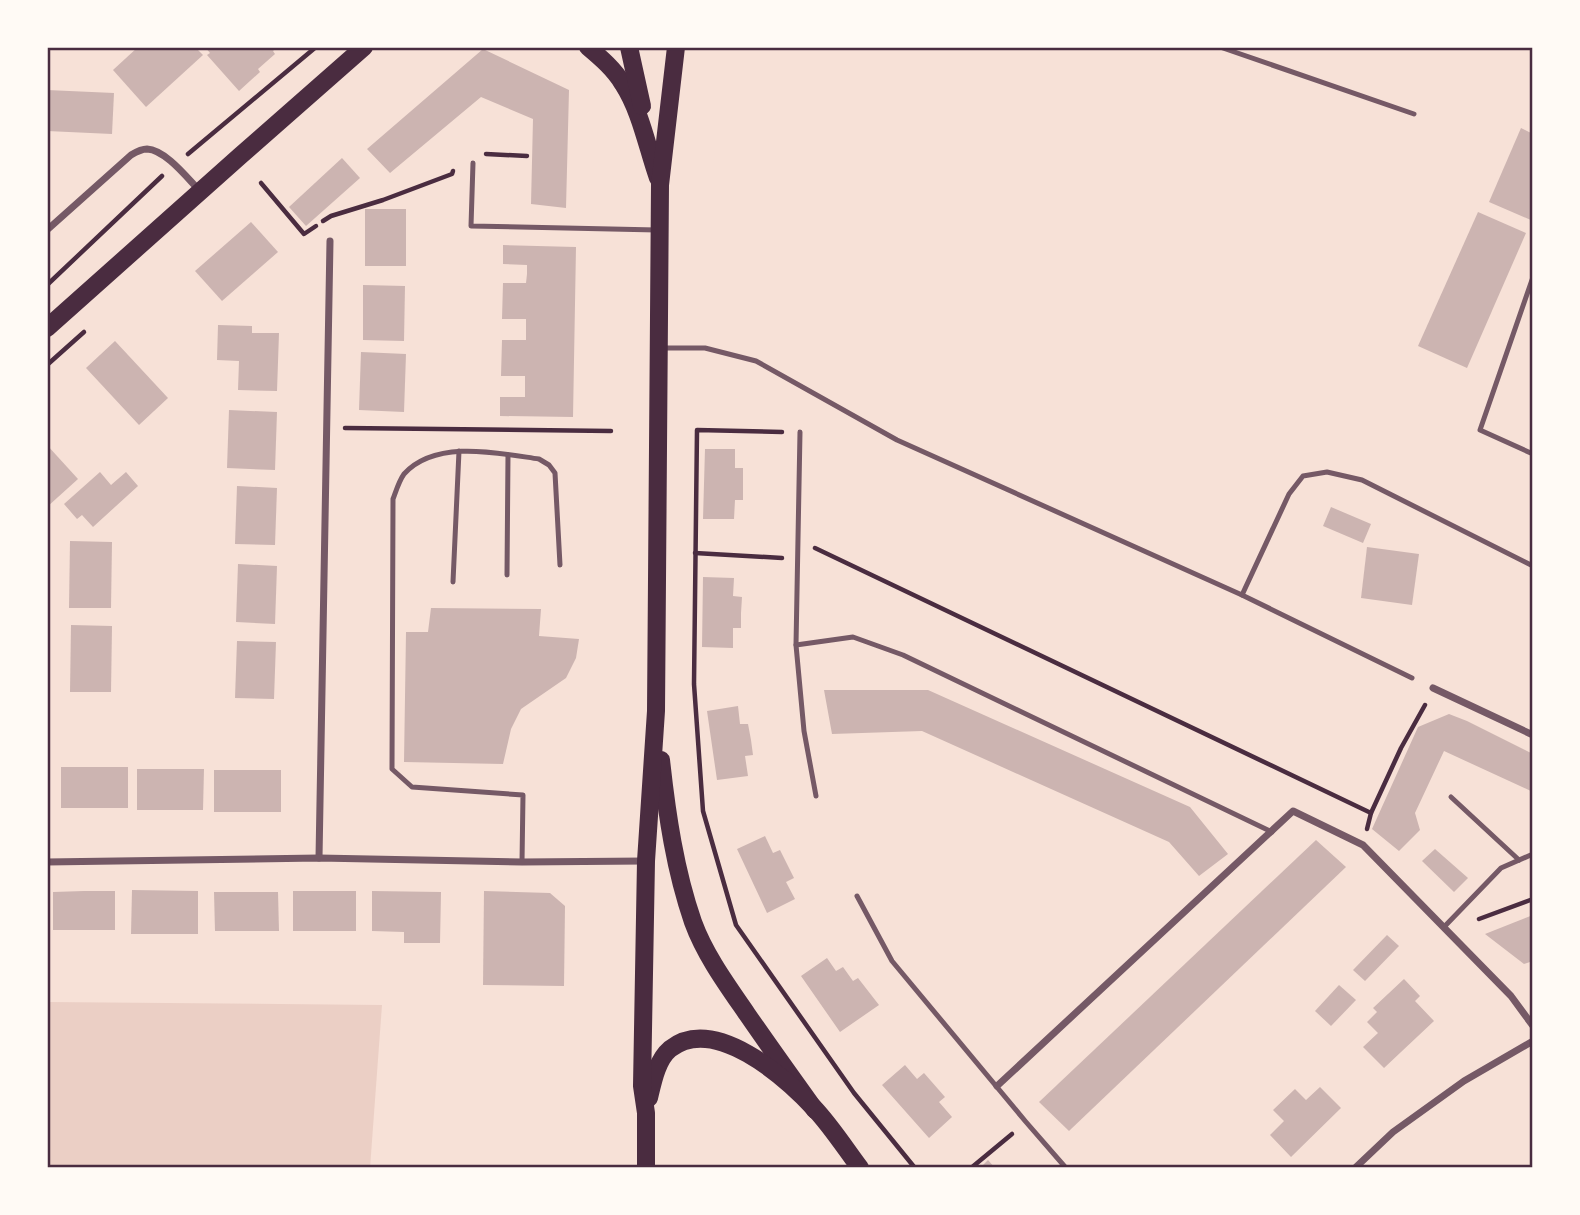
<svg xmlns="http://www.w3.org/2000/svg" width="1580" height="1215" font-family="'Space Grotesk',sans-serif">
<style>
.green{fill:#ebcfc5}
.building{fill:#ccb4b1}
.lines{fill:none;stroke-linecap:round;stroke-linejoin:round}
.path{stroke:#4a2c40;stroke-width:4.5}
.service{stroke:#755966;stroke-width:5}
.minor{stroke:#755966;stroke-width:7}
.primary{stroke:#4a2c40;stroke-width:18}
.neatline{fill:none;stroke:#4a2c40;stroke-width:2.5}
</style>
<rect width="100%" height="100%" fill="#f7e1d7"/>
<polygon class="green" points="47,1002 382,1005 370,1168 47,1168"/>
<g class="building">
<polygon points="138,47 195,47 203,55 146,107 113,70"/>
<polygon points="205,47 277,47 273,51 275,54 258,69 260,72 239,91 207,55 210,53"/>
<polygon points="483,49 569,90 566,208 531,204 533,119 481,97 390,173 367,149"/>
<polygon points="47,90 114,93 112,134 47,131"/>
<polygon points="1521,128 1533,134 1533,221 1489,202"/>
<polygon points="342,158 360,178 306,226 289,207"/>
<rect x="365" y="209" width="41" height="57"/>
<polygon points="1478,212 1526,233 1467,368 1418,346"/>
<polygon points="251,222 278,252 222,301 195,271"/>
<polygon points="503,245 576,247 573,417 500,416 500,397 525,397 525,376 501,376 502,340 526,340 526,319 502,319 503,283 526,283 527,274 527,265 503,264"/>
<polygon points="363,285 405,286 404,341 363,340"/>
<polygon points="218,325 252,326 252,333 279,333 277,391 238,390 239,361 217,360"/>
<polygon points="115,341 168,398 139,425 86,368"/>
<polygon points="361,352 406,354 404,412 359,410"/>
<polygon points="229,410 277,412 275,470 227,468"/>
<polygon points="47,445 78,479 47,507"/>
<polygon points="705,449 735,449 735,468 743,468 743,500 735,500 734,519 703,519"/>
<polygon points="100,472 111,485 126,472 138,486 93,527 82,515 77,519 64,504"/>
<polygon points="237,486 277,488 275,545 235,544"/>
<polygon points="1331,507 1371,524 1363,543 1323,526"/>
<polygon points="70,541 112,542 111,608 69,608"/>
<polygon points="1367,547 1419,554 1412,605 1361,598"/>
<polygon points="238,564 277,566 275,624 236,622"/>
<polygon points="703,577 734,578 733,596 742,597 741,613 741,628 733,628 733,648 702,647"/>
<polygon points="431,608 541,609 539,636 579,639 576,658 566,678 521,709 511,729 503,764 404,762 406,632 428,632"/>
<polygon points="71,625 112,626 111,692 70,692"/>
<polygon points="237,641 276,642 274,699 235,698"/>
<polygon points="824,690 928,690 1190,807 1228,854 1199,876 1169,842 922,731 832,734"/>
<polygon points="738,706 740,724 748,724 751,740 753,755 745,756 748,776 717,780 707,711"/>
<polygon points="1449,714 1467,721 1533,754 1533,792 1444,751 1415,813 1420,830 1399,851 1372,829 1418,727"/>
<rect x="61" y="767" width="67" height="41"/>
<polygon points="137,769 204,769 203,810 137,810"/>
<rect x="214" y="770" width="67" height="42"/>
<polygon points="765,836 773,853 780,850 794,878 786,882 795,899 767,913 737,849"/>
<polygon points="1316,840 1346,867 1069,1131 1039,1102"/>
<polygon points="1435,849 1468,878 1454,892 1422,861"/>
<polygon points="132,890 198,891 198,934 131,934"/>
<polygon points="84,891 115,891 115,930 53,930 53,892"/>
<rect x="293" y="891" width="63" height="40"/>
<polygon points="372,891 441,892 440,943 404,943 404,932 372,931"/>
<polygon points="484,891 550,893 565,906 564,986 483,985"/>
<polygon points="214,892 278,892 279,931 215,931"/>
<polygon points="1533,915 1533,961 1524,964 1485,934"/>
<polygon points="1387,935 1399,946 1365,981 1353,970"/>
<polygon points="827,958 836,971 843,967 853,981 858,978 879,1005 840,1032 801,976"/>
<polygon points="1404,979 1420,996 1415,1001 1434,1021 1384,1068 1363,1047 1378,1033 1367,1022 1377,1012 1373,1008"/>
<polygon points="1339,985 1356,1000 1331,1026 1315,1011"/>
<polygon points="905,1065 917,1079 924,1073 945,1097 939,1102 952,1117 929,1138 882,1085"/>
<polygon points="1320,1087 1341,1108 1291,1157 1270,1135 1284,1121 1273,1110 1295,1089 1306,1100"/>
<polygon points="988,1160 995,1168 980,1168"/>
</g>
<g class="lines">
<g class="path">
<polyline points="188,154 316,47"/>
<polyline points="486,154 527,156"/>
<polyline points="261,183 304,234 316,226"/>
<polyline points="323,221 331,216 383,200 452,174 453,171"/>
<polyline points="47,285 162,176"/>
<polyline points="47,365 84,332"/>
<polyline points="345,428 611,431"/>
<polyline points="782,432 697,430 694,684 703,811 736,925 854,1093 915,1168"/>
<polyline points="815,548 1371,813 1401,748 1425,705"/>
<polyline points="695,553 782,558"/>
<polyline points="1367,829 1371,813"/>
<polyline points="1479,919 1533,899"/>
<polyline points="971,1168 1012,1134"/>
</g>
<g class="service">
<polyline points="1220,47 1414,114"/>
<polyline points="473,163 471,226 657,230"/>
<polyline points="1533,277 1480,430 1533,454"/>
<polyline points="663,348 705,348 756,361 897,440 1242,595 1412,678"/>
<polyline points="507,575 508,455"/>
<polyline points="453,582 459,451"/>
<polyline points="1242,595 1289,494 1303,476 1327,472 1362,480 1533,566"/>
<polyline points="796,645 800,432"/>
<polyline points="816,796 804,731 796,645 853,637 903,655 1272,832"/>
<polyline points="1451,797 1519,860"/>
<path d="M522 862 523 795 412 787 392 769 393 499C396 491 399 481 404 474 436 439 498 453 539 459L549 465 555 473 560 565"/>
<polyline points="857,896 892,961 1026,1122 1066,1168"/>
<polyline points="1444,927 1501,868 1533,854"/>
</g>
<g class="minor">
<path d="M47 230 131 155C136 152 141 149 147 149 166 150 188 179 200 191"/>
<polyline points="1433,688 1533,735"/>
<polyline points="319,858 330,241"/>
<polyline points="47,862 319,858 522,862 645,861"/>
<polyline points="997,1086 1293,811 1363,845 1511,996 1533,1026"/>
<polyline points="1355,1168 1393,1132 1464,1081 1533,1041"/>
</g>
<g class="primary">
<path d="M588 47C601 58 614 69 623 84 641 112 647 147 658 178"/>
<polyline points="629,47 642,106"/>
<polyline points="47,328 240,156 364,47"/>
<path d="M661 760C667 815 675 870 693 922 705 955 727 985 747 1014 769 1046 792 1078 815 1110"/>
<path d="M649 1098C653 1081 657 1060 670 1049 714 1014 785 1077 814 1108 831 1126 845 1148 860 1168"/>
<polyline points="646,1168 646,1113 642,1086 646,861 656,711 660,185 676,47"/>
</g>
</g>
<rect width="1580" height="1215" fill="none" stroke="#fffaf5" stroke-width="98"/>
<rect x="49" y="49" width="1482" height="1117" class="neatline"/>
</svg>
